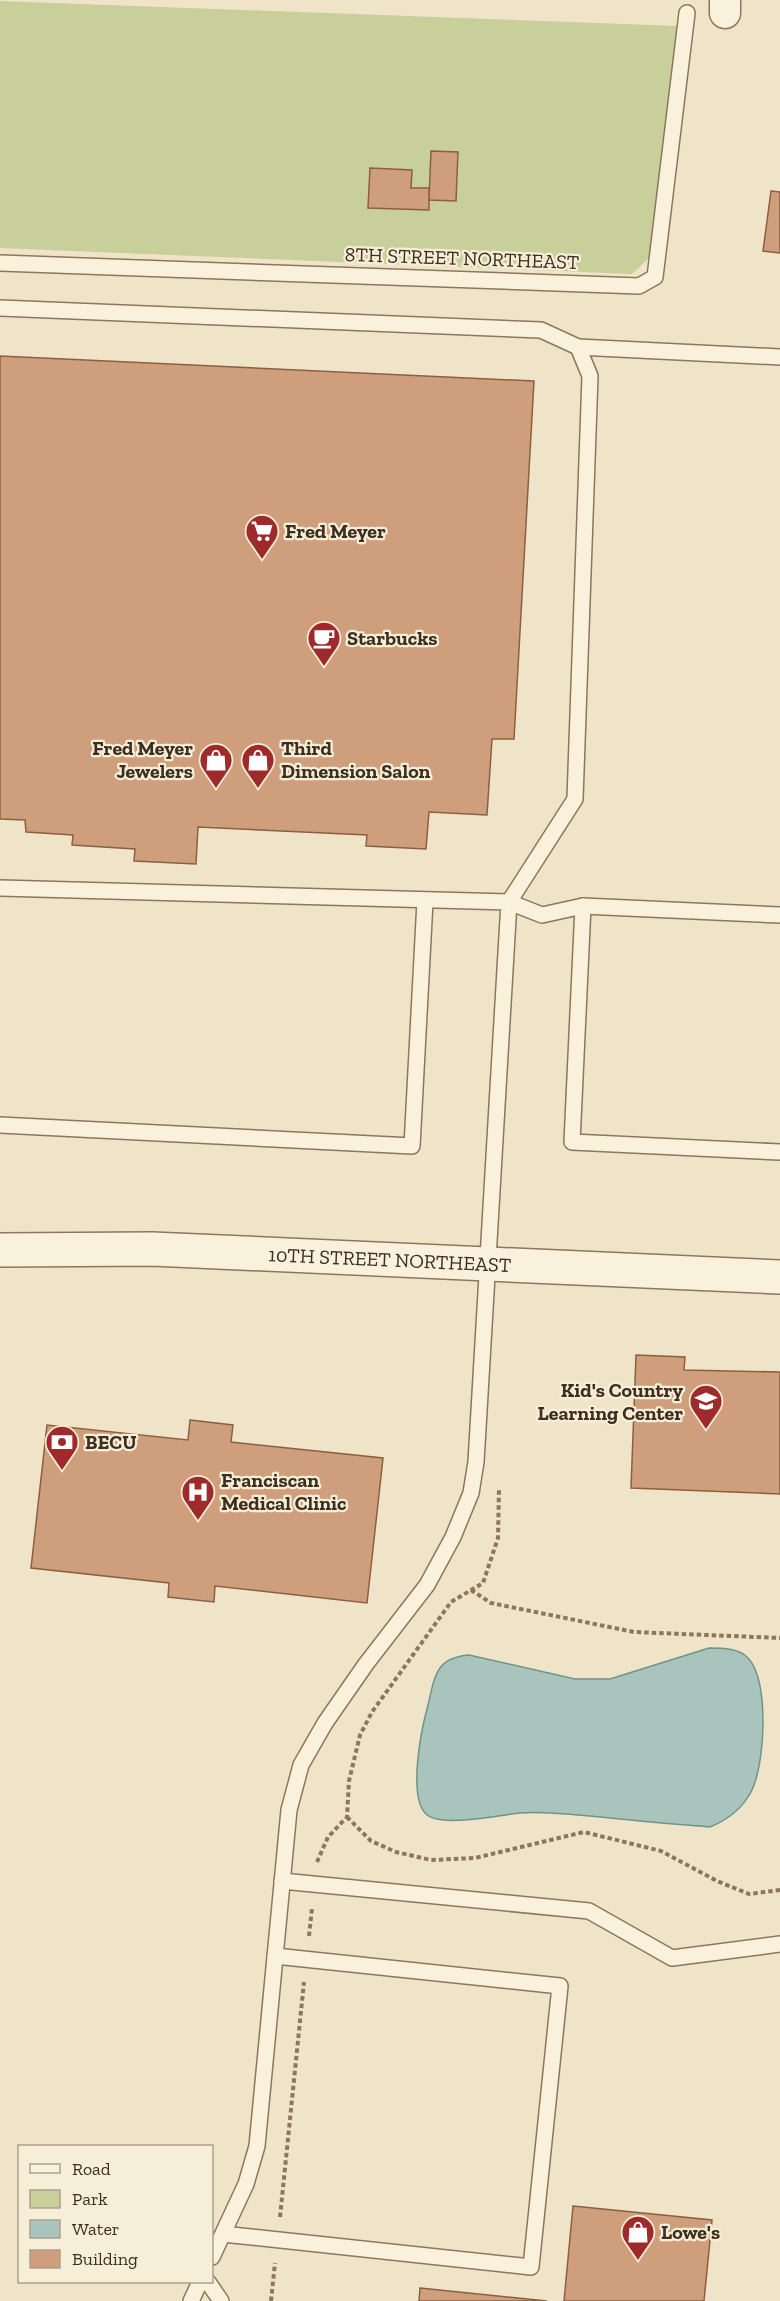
<svg xmlns="http://www.w3.org/2000/svg" width="780" height="2301" font-family="'Zilla Slab',serif">
<style>
.green{fill:#c9cf9b}
.water{fill:#a9c4bc;stroke:#6f938a;stroke-width:1.5}
.building{fill:#cf9f7d;stroke:#8d5f41;stroke-width:1.5}
.lines{fill:none;stroke-linecap:round;stroke-linejoin:round}
.service-casing{stroke:#8d765c;stroke-width:18}
.minor-casing{stroke:#8d765c;stroke-width:33}
.tertiary-casing{stroke:#8d765c;stroke-width:36}
.path{stroke:#8d765c;stroke-width:4;stroke-dasharray:4.5 3;stroke-linecap:butt}
.service{stroke:#faf1dc;stroke-width:15}
.minor{stroke:#faf1dc;stroke-width:30}
.tertiary{stroke:#faf1dc;stroke-width:33}
.labels{text-anchor:middle;dominant-baseline:central;stroke-width:4.5;stroke-linejoin:round;paint-order:stroke}
.street-label{font-size:20px;fill:#3d2e20;stroke:#f7eed8}
.poi-label{font-size:20px;font-weight:bold;fill:#3d2e20;stroke:#f7eed8;text-anchor:start}
</style>
<rect width="100%" height="100%" fill="#f0e4c8"/>
<polygon class="green" points="0,1 679,26 649,258 632,274 0,248"/>
<path class="water" d="M709 1648C722 1648 739 1648 748 1658 770 1680 765 1766 751 1792 742 1809 727 1820 710 1827 674 1824 637 1821 601 1817 574 1815 547 1811 520 1813 500 1815 440 1828 426 1814 408 1797 421 1731 427 1709 435 1679 433 1658 469 1655L575 1679H610Z"/>
<g class="building">
<polygon points="431,151 458,152 456,201 429,200"/>
<polygon points="370,168 412,170 411,188 429,188 429,210 368,208"/>
<polygon points="771,191 780,192 780,253 763,251"/>
<polygon points="0,356 534,381 514,739 492,739 487,815 429,812 426,849 366,846 367,835 198,827 196,864 134,861 135,849 72,845 73,835 26,832 25,820 0,819"/>
<polygon points="636,1355 685,1357 684,1370 780,1372 780,1494 631,1488"/>
<polygon points="190,1420 233,1425 231,1442 383,1458 367,1603 215,1586 214,1602 168,1597 169,1583 31,1568 47,1425 188,1440"/>
<polygon points="573,2206 712,2220 704,2301 564,2301"/>
<polygon points="420,2288 547,2301 419,2301"/>
</g>
<g class="lines">
<defs>
<g id="service">
<polyline points="0,263 639,286 655,277 687,13"/>
<polyline points="0,308 541,330 578,347 590,376 575,799 509,902 542,915 583,906 780,915"/>
<polyline points="578,347 780,357"/>
<polyline points="0,888 509,902 476,1462 471,1493 453,1537 427,1585 366,1664 325,1723 301,1765 289,1810 257,2146 246,2184 212,2257"/>
<polyline points="583,906 572,1142 780,1152"/>
<polyline points="0,1125 412,1146 425,901"/>
<polyline points="282,1881 589,1911 672,1958 780,1944"/>
<polyline points="223,2234 531,2267 560,1986 275,1956"/>
<polyline points="208,2282 221,2301"/>
<polyline points="191,2301 200,2282"/>
</g>
<polyline id="minor" points="725,13 725,0"/>
<g id="tertiary">
<path id="s1" d="M0 1250 152 1249 780 1277"/>
</g>
</defs>
<use href="#service" class="service-casing"/>
<use href="#minor" class="minor-casing"/>
<use href="#tertiary" class="tertiary-casing"/>
<g class="path">
<polyline points="471,1590 491,1603 634,1632 780,1638"/>
<polyline points="347,1817 371,1841 396,1852 431,1860 475,1858 584,1832 661,1851 717,1881 749,1894 780,1890"/>
<polyline points="317,1862 328,1837 347,1817 349,1781 360,1735 372,1712 451,1602 483,1583 498,1538 499,1489"/>
<polyline points="309,1936 312,1908"/>
<polyline points="280,2217 304,1982"/>
<polyline points="271,2301 275,2263"/>
</g>
<use href="#service" class="service"/>
<use href="#minor" class="minor"/>
<use href="#tertiary" class="tertiary"/>
</g>
<defs>
<symbol id="supermarket-pin" viewBox="-11 -11 22 30"><path d="M0 17L-7.5 6A9.5 9.5 0 1 1 7.5 6Z" fill="#9e2a2b" stroke="#f7eed8"/><path d="M-6-5.5h2.5l.6 2H6L4.5 2H-2.5L-4.4-4H-6ZM-1.5 3.2a1.3 1.3 0 1 0 .1 0ZM3 3.2a1.3 1.3 0 1 0 .1 0Z" fill="#fff"/></symbol>
<symbol id="cafe-pin" viewBox="-11 -11 22 30"><path d="M0 17L-7.5 6A9.5 9.5 0 1 1 7.5 6Z" fill="#9e2a2b" stroke="#f7eed8"/><path d="M-5.5-4.5H6V0H3Q3 3.5 0 3.5H-2.5Q-5.5 3.5-5.5 0ZM3-3.2v2h1.7v-2ZM-6 4.5H4V6H-6Z" fill="#fff"/></symbol>
<symbol id="shop-pin" viewBox="-11 -11 22 30"><path d="M0 17L-7.5 6A9.5 9.5 0 1 1 7.5 6Z" fill="#9e2a2b" stroke="#f7eed8"/><path d="M-5-2.5h2.3a2.7 3.5 0 0 1 5.4 0H5L5.5 6h-11ZM-1.5-2.5h3a1.5 2.3 0 0 0-3 0Z" fill="#fff"/></symbol>
<symbol id="school-pin" viewBox="-11 -11 22 30"><path d="M0 17L-7.5 6A9.5 9.5 0 1 1 7.5 6Z" fill="#9e2a2b" stroke="#f7eed8"/><path d="M0-5L7-2L0 1L-7-2ZM-4 1L0 2.5L4 1V4Q0 6-4 4Z" fill="#fff"/></symbol>
<symbol id="bank-pin" viewBox="-11 -11 22 30"><path d="M0 17L-7.5 6A9.5 9.5 0 1 1 7.5 6Z" fill="#9e2a2b" stroke="#f7eed8"/><path d="M-6-4H6V4H-6ZM0-2.3a2.3 2.3 0 1 0 0 4.6a2.3 2.3 0 1 0 0-4.6Z" fill="#fff"/></symbol>
<symbol id="hospital-pin" viewBox="-11 -11 22 30"><path d="M0 17L-7.5 6A9.5 9.5 0 1 1 7.5 6Z" fill="#9e2a2b" stroke="#f7eed8"/><path d="M-5-5h3v3.5h4V-5h3V5h-3V1.5h-4V5h-3Z" fill="#fff"/></symbol>
</defs>
<g fill-rule="evenodd">
<use href="#supermarket-pin" x="243" y="512" width="38" height="52"/>
<use href="#cafe-pin" x="305" y="619" width="38" height="52"/>
<use href="#shop-pin" x="197" y="741" width="38" height="52"/>
<use href="#shop-pin" x="239" y="741" width="38" height="52"/>
<use href="#school-pin" x="687" y="1382" width="38" height="52"/>
<use href="#bank-pin" x="43" y="1423" width="38" height="52"/>
<use href="#hospital-pin" x="179" y="1473" width="38" height="52"/>
<use href="#shop-pin" x="619" y="2213" width="38" height="52"/>
</g>
<g class="labels">
<g class="street-label">
<text transform="translate(462 258) rotate(2)">8TH STREET NORTHEAST</text>
<text stroke="none"><textPath href="#s1" startOffset="390">10TH STREET NORTHEAST</textPath></text>
</g>
<g class="poi-label">
<text x="285" y="531">Fred Meyer</text>
<text x="347" y="638">Starbucks</text>
<text x="193" y="748" text-anchor="end">Fred Meyer<tspan x="193" dy="23">Jewelers</tspan></text>
<text x="281" y="748">Third<tspan x="281" dy="23">Dimension Salon</tspan></text>
<text x="683" y="1390" text-anchor="end">Kid's Country<tspan x="683" dy="23">Learning Center</tspan></text>
<text x="85" y="1442">BECU</text>
<text x="221" y="1480">Franciscan<tspan x="221" dy="23">Medical Clinic</tspan></text>
<text x="661" y="2232">Lowe's</text>
</g>
</g>
<rect x="18" y="2145" width="195" height="138" fill="#f7eed8" stroke="#ada18e" stroke-width="1.5"/>
<rect x="30" y="2164" width="30" height="9" fill="#faf1dc" stroke="#ada18e" stroke-width="1.5"/>
<text x="72" y="2175" font-size="18" fill="#3d2e20">Road</text>
<rect x="30" y="2190" width="30" height="18" fill="#c9cf9b" stroke="#ada18e" stroke-width="1.5"/>
<text x="72" y="2205" font-size="18" fill="#3d2e20">Park</text>
<rect x="30" y="2220" width="30" height="18" fill="#a9c4bc" stroke="#ada18e" stroke-width="1.5"/>
<text x="72" y="2235" font-size="18" fill="#3d2e20">Water</text>
<rect x="30" y="2250" width="30" height="18" fill="#cf9f7d" stroke="#ada18e" stroke-width="1.5"/>
<text x="72" y="2265" font-size="18" fill="#3d2e20">Building</text>
</svg>
